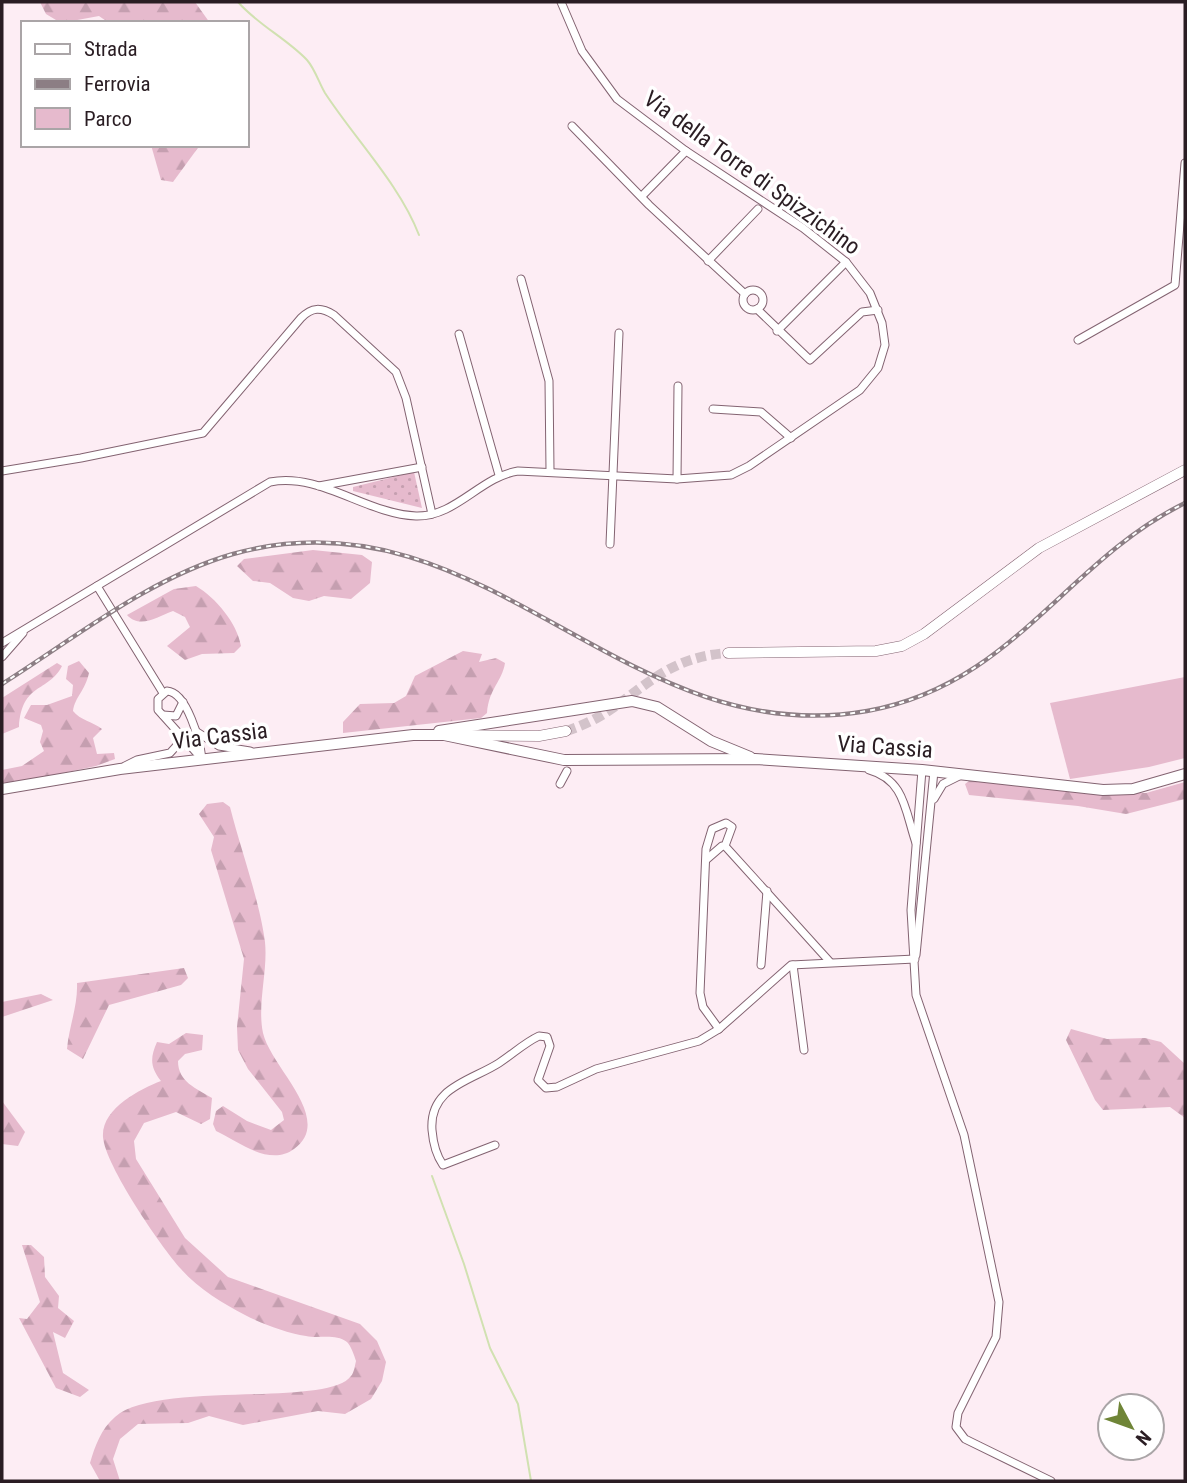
<svg xmlns="http://www.w3.org/2000/svg" width="1187" height="1483" font-family="'Roboto Condensed',sans-serif">
<style>
.grass{fill:url(#grass-dots)}
.forest{fill:url(#forest-firs)}
.green{fill:#e6bacd}
.lines{fill:none;stroke-linecap:round;stroke-linejoin:round}
.stream{stroke:#d1e1b1;stroke-width:2}
.secondary-tunnel{stroke:#d3c3ca;stroke-width:10;stroke-dasharray:10 5;stroke-linecap:butt}
.minor-casing{stroke:#836371;stroke-width:9}
.secondary-casing{stroke:#836371;stroke-width:11}
.primary-casing{stroke:#836371;stroke-width:12}
.minor{stroke:#fff;stroke-width:7}
.secondary{stroke:#fff;stroke-width:10}
.primary{stroke:#fff;stroke-width:10}
.rail-casing{stroke:#8c7e84;stroke-width:4.5}
.rail{stroke:#fff;stroke-width:2;stroke-dasharray:5;stroke-linecap:butt}
.labels{text-anchor:middle;dominant-baseline:central;stroke-width:7;stroke-linejoin:round;paint-order:stroke}
.street-label{font-size:23px;fill:#2a1d23;stroke:#fff}
</style>
<defs>
<pattern id="grass-dots" width="8" height="8" patternUnits="userSpaceOnUse" patternTransform="scale(1.75)"><rect width="8" height="8" fill="#e6bacd"/><path d="M2 2h.1M6 6h.1" fill="none" stroke="#c59fb0" stroke-width="1.8" stroke-linecap="round"/></pattern>
<pattern id="forest-firs" width="22" height="20" patternUnits="userSpaceOnUse" patternTransform="scale(1.75)"><rect width="22" height="20" fill="#e6bacd"/><path d="M5 1l3.5 6h-7zM16 11l3.5 6h-7z" fill="#c59fb0"/></pattern>
</defs>
<rect width="100%" height="100%" fill="#fdedf4"/>
<polygon class="grass" points="414,472 422,508 353,491 353,487"/>
<g class="forest">
<polygon points="40,2 195,2 210,23 109,23 99,16 61,23 46,14"/>
<polygon points="151,145 200,145 173,182 161,180"/>
<polygon points="313,550 362,555 372,562 370,583 351,599 324,596 309,601 293,598 270,583 253,581 237,566 244,559"/>
<path d="M196 586C216 598 237 623 241 646L234 653 202 654 185 660 167 646 190 627 185 617 173 611C157 617 140 629 127 615L174 589Z"/>
<path d="M463 651 482 654 479 662 496 658 505 663C502 682 489 688 487 713L481 718 343 733V722L360 704 394 703 406 696 415 676Z"/>
<path d="M79 661 89 673C85 691 75 697 73 711 80 720 93 722 102 729L93 738 97 754 114 753 115 759 96 766 2 786V770L22 766 44 751 40 742 43 731 41 725 24 718 31 705H47L72 696 73 685 66 679 68 666Z"/>
<path d="M57 663 62 666C48 693 22 682 19 727L2 734V698Z"/>
<polygon points="973,778 1126,793 1146,793 1185,782 1185,799 1126,814 1078,806 969,795 965,784"/>
<path d="M223 802 230 807C240 847 260 902 265 942 268 971 257 1004 263 1033 271 1068 335 1119 294 1149 270 1167 239 1142 216 1131L213 1124 216 1111 223 1106 247 1121 271 1130 284 1120 282 1112 248 1069 238 1050 237 1027 244 959 211 850 214 837 199 814 207 804Z"/>
<path d="M184 968 188 978 181 985 109 1005 83 1059 67 1049C69 1026 78 1006 77 983Z"/>
<polygon points="41,994 53,1000 2,1017 2,1002"/>
<polygon points="1071,1029 1107,1039 1145,1038 1161,1042 1185,1064 1185,1118 1170,1107 1103,1110 1095,1100 1066,1040"/>
<path d="M186 1033 203 1035 202 1050 185 1054 178 1061C178 1082 196 1088 212 1098L210 1119 201 1124 176 1112 144 1123 134 1141 136 1159 185 1238 228 1277 360 1324 377 1341 386 1362 382 1381 371 1399 345 1414 318 1411 243 1425 209 1416 188 1423 138 1424 120 1439 113 1459 120 1481H100L90 1463C95 1446 101 1429 115 1417 157 1380 328 1408 351 1376 354 1373 355 1365 356 1361 354 1355 351 1346 347 1342 335 1333 319 1339 306 1336 287 1333 262 1324 245 1315 224 1304 197 1288 181 1269 161 1247 105 1165 103 1137 101 1109 140 1089 161 1081 150 1067 150 1058 157 1042L169 1044Z"/>
<polygon points="2,1101 25,1132 18,1146 2,1144"/>
<polygon points="22,1245 31,1245 44,1257 45,1277 59,1296 58,1308 74,1321 65,1338 53,1332 63,1373 89,1390 80,1397 56,1388 19,1318 27,1319 40,1302"/>
</g>
<polygon class="green" points="1185,677 1185,758 1149,767 1070,779 1050,703"/>
<g class="lines">
<g class="stream">
<path d="M238 2C258 25 286 38 307 60 315 69 319 83 325 93 355 139 400 185 419 235"/>
<polyline points="432,1176 464,1264 490,1348 518,1404 531,1481"/>
</g>
<path class="secondary-tunnel" d="M566 731C632 711 650 658 728 653"/>
<defs>
<g id="minor">
<polyline points="572,126 649,205 745,294"/>
<polyline points="642,196 686,151"/>
<polyline points="708,261 758,209"/>
<polyline points="521,279 549,381 550,470"/>
<circle cx="753" cy="300" r="10"/>
<polyline points="757,309 810,360 862,312 878,310"/>
<polyline points="777,331 846,262"/>
<polyline points="459,334 499,475"/>
<polyline points="1078,340 1175,285 1185,163"/>
<polyline points="713,409 761,412 791,438"/>
<path d="M2 471 81 458 203 433 301 318C312 307 321 307 334 315L396 372 406 398 432 514"/>
<polyline points="677,479 678,386"/>
<polyline points="319,486 422,467"/>
<polyline points="610,544 619,333"/>
<polyline points="97,586 163,693"/>
<path d="M2 643 270 482C320 472 366 514 416 516 456 517 480 477 518 471L677 479 731 475 749 466 860 390 878 368 885 345 882 323 870 293 846 262 803 228 686 151 617 99 582 51 561 2"/>
<polyline points="2,657 23,633"/>
<path d="M167 691C187 692 200 741 202 759L158 710V699Z"/>
<polyline points="163,715 176,716 183,702"/>
<polyline points="197,732 219,746 250,751"/>
<polyline points="125,766 137,760 170,753 179,743 177,733"/>
<path d="M869 770C905 780 905 811 916 843"/>
<polyline points="922,770 911,910 916,995 964,1135 999,1302 996,1337 958,1413 956,1427 965,1439 1051,1481"/>
<polyline points="560,784 567,771"/>
<polyline points="934,799 943,784 961,775"/>
<polyline points="725,846 830,962"/>
<polyline points="707,859 722,846 725,846"/>
<polyline points="916,955 934,771"/>
<polyline points="761,965 767,891"/>
<polyline points="793,965 804,1050"/>
<polyline points="719,1029 703,1007 700,993 706,849 712,829 726,823 732,827 725,846"/>
<path d="M495 1145 443 1165C436 1155 433 1142 432 1130 429 1087 471 1081 499 1063 513 1054 524 1043 539 1036L547 1037 550 1046 538 1080 546 1088 557 1087 596 1069 699 1041 719 1029 791 965 915 959"/>
</g>
<g id="secondary">
<polyline points="728,653 876,651 902,646 924,634 1039,548 1185,470"/>
<polyline points="455,735 539,736 566,731"/>
</g>
<g id="primary">
<polyline points="439,731 632,701 657,707 711,741 750,757"/>
<polyline points="2,789 120,769 413,735 444,735 564,760 755,759 922,770 1103,790 1133,789 1185,774"/>
</g>
</defs>
<use href="#minor" class="minor-casing"/>
<use href="#secondary" class="secondary-casing"/>
<use href="#primary" class="primary-casing"/>
<use href="#minor" class="minor"/>
<use href="#secondary" class="secondary"/>
<use href="#primary" class="primary"/>
<defs>
<path id="rail" d="M2 684C75 638 149 578 233 554 483 484 622 754 867 711 1013 685 1065 562 1185 503"/>
</defs>
<use href="#rail" class="rail-casing"/>
<use href="#rail" class="rail"/>
</g>
<g class="labels">
<g class="street-label">
<text transform="translate(752 173) rotate(36)">Via della Torre di Spizzichino</text>
<text transform="translate(220 736) rotate(-7)">Via Cassia</text>
<text transform="translate(885 747) rotate(4)">Via Cassia</text>
</g>
</g>
<rect width="1187" height="1483" fill="none" stroke="#2a1d23" stroke-width="7"/>
<rect x="21" y="21" width="228" height="126" fill="#ffffff" stroke="#aaa5a7" stroke-width="2"/>
<rect x="35" y="44" width="35" height="10" fill="#ffffff" stroke="#aaa5a7" stroke-width="2"/>
<text x="84" y="56" font-size="21" fill="#2a1d23">Strada</text>
<rect x="35" y="79" width="35" height="10" fill="#8c7e84" stroke="#aaa5a7" stroke-width="2"/>
<text x="84" y="91" font-size="21" fill="#2a1d23">Ferrovia</text>
<rect x="35" y="108" width="35" height="21" fill="#e6bacd" stroke="#aaa5a7" stroke-width="2"/>
<text x="84" y="126" font-size="21" fill="#2a1d23">Parco</text>
<g transform="translate(1131 1427) rotate(131)"><circle r="33" fill="#ffffff" stroke="#aaa5a7" stroke-width="2"/>
<path d="M0-5L12 26L0 18L-12 26Z" fill="#6f8537"/>
<text y="-10" font-size="19" font-weight="bold" text-anchor="middle" fill="#2a1d23">N</text>
</g>
</svg>
